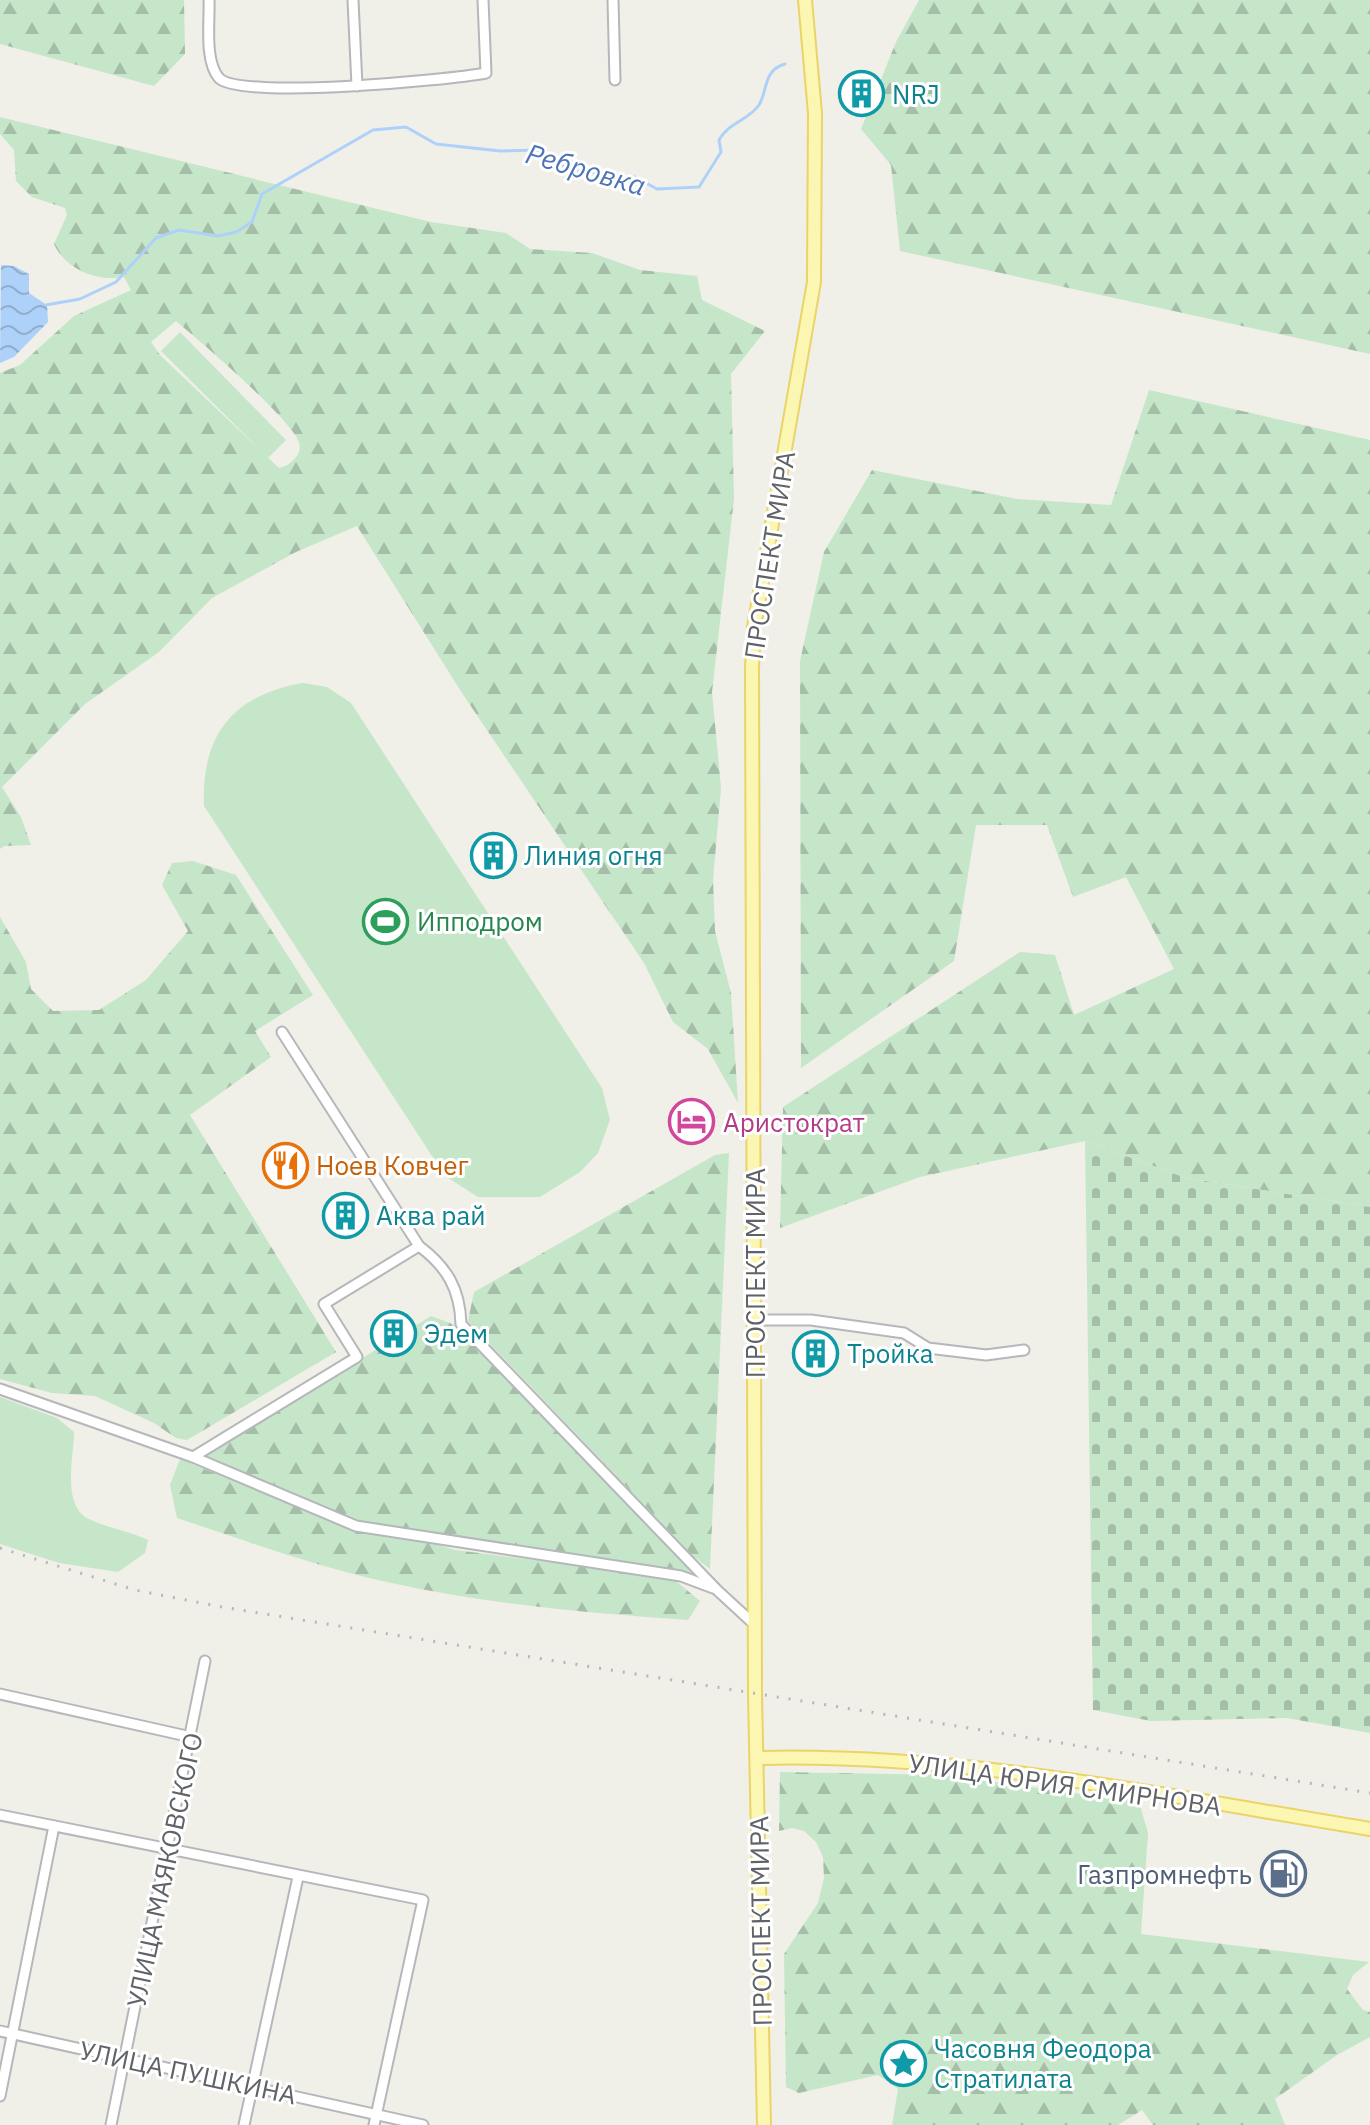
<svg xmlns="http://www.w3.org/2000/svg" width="1370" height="2125" font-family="'IBM Plex Sans',sans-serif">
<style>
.forest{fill:url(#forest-firs);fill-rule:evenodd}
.cemetery{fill:url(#cemetery-stones)}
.pitch{fill:#c6e6ca}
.water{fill:url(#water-waves)}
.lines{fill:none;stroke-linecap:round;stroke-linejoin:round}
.stream{stroke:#aed1fa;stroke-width:3}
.minor-casing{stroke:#b5b7bb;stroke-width:13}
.major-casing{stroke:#ead467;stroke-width:16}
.minor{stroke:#fff;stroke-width:9}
.major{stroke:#fbf7b3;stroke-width:12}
.rail{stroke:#b6b6b7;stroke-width:3;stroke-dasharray:2 10;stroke-linecap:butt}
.labels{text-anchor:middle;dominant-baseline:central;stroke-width:6;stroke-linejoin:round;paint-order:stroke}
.culture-label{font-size:26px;fill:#0d838f;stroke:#fff;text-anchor:start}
.street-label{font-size:26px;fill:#5f6267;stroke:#fff}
.leisure-label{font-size:26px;fill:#27864d;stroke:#fff;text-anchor:start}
.hotel-label{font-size:26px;fill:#b23c85;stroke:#fff;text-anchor:start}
.food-label{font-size:26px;fill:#c56008;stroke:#fff;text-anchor:start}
.service-label{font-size:26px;fill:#4e5e75;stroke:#fff;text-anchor:end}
.water-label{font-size:28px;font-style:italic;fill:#4d74b5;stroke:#fff}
</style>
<defs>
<pattern id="forest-firs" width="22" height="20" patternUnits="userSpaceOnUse" patternTransform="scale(2)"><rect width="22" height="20" fill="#c6e6ca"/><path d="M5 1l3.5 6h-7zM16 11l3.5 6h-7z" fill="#a4bea8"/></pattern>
<pattern id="cemetery-stones" width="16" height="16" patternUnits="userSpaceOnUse" patternTransform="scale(2)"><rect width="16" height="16" fill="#c6e6ca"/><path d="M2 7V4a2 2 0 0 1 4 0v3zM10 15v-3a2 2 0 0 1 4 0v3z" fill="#a4bea8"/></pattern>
<pattern id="water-waves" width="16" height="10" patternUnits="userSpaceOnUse" patternTransform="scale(2)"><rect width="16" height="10" fill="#aed1fa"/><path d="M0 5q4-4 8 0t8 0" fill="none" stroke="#91adce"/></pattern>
</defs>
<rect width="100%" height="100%" fill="#f0efe8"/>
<g class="forest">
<polygon points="0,0 184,0 185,54 154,86 0,44"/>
<polygon points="919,0 1370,0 1370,354 900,251 891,165 861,129 896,42"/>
<path d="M0 117 431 222 506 233 530 249 592 253 640 270 697 276 702 300 765 331 731 374 734 499 712 692 721 788 713 880 715 931 731 993 738 1103 708 1049 673 1022 644 963 462 693 357 526 296 552 212 598 159 652 85 704 2 787 21 817 31 845 4 846 0 849V373L20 365 74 316 131 290 124 277C98 282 66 270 54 244L67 215 65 208 32 197 16 181 14 150 0 134ZM176 321C201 342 289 417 299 442 303 455 290 466 279 468L160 355 151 342Z"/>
<polygon points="1149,390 1370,440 1370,1207 1186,1178 1085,1141 920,1177 780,1228 783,1107 1020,952 1055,955 1074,1015 1174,969 1126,877 1073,897 1047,825 976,825 954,961 801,1068 800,661 824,552 872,470 1017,499 1111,505"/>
<polygon points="193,861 236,875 313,995 255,1031 271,1057 190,1115 336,1352 187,1440 176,1438 154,1423 95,1396 52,1393 0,1379 0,917 26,962 31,989 53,1011 99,1010 146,980 188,931 162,885 172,863"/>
<polygon points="729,1153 710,1569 693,1556 468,1321 474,1292 715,1155"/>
<polygon points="431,1316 458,1326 699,1576 357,1522 200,1458"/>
<path d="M180 1459 357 1532 426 1541 455 1550 671 1577 700 1601 688 1620C587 1613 486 1604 387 1582 315 1566 246 1541 177 1518L170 1485Z"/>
<polygon points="780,1772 945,1775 1139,1802 1148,1833 1141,1934 1369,1962 1353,1975 1347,1989 1363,2010 1370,2012 1370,2037 1337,2055 1275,2099 1285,2125 1153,2125 1142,2110 1118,2125 892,2125 898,2089 878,2075 799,2093 786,2087 784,1954 818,1903 824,1878 823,1857 816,1842 804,1831 792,1828 779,1831"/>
</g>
<polygon class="cemetery" points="1085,1141 1186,1178 1370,1207 1370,1733 1287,1718 1151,1721 1093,1710"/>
<g class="pitch">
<polygon points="180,332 286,440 268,458 161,351"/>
<path d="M303 683 327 687 351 703 602 1088 610 1120 598 1153 580 1172 540 1197H478L445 1176 204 806C201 735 233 695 303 683Z"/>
<path d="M0 1397 57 1418 74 1432C74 1456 61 1506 89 1519 107 1528 129 1531 148 1540L145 1553 118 1572 59 1563 0 1544Z"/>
</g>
<polygon class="water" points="1,265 14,266 29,274 29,293 47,305 48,322 14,357 0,363"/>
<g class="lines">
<path class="stream" d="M46 305 80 299 116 282 156 238 179 230 218 236 236 232 252 222 262 194 373 130 406 127 436 144 500 151 541 150 555 163 578 171 635 177 657 189 699 187 721 152 719 140C728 123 749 120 759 105 768 90 763 70 785 64"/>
<defs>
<g id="minor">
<path d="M209 0C210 21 204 61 219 78 239 100 449 80 486 73L483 0"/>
<polyline points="353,0 357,86"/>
<polyline points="613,0 615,80"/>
<path d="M282 1032 419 1246C447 1267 460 1289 461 1324L717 1590 755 1625"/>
<polyline points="756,1320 811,1320 904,1333 928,1348 986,1355 1024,1350"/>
<polyline points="0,1389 193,1457 357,1357 324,1304 419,1246"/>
<polyline points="193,1457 356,1526 681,1576 713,1588"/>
<polyline points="0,1694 191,1737"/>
<polyline points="0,1815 423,1900 374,2125"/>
<polyline points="0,2031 423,2125"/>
<polyline points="0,2096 54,1826"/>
<polyline points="111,2125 205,1661"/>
<polyline points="244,2125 298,1877"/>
</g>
<g id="major">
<path d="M757 1758C964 1753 1167 1796 1370 1829"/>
<polyline points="764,2125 755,1695 752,668 754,627 814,282 815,113 805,0"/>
</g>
</defs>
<use href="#minor" class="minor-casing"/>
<use href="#major" class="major-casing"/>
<use href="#minor" class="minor"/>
<use href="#major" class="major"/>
<polyline class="rail" points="0,1548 135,1590 222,1607 1370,1793"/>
</g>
<defs>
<symbol id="building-ring" viewBox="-11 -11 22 22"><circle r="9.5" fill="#fff" stroke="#0f9aa8" stroke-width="1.5"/><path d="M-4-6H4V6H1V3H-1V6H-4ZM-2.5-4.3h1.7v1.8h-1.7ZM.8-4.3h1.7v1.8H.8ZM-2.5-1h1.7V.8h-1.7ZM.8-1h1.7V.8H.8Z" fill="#0f9aa8"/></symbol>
<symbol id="stadium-ring" viewBox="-11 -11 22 22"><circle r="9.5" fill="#fff" stroke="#2e9e5b" stroke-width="1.5"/><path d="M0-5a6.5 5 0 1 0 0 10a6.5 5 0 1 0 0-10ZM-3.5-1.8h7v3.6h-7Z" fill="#2e9e5b"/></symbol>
<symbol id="hotel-ring" viewBox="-11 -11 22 22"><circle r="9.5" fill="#fff" stroke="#d1479c" stroke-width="1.5"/><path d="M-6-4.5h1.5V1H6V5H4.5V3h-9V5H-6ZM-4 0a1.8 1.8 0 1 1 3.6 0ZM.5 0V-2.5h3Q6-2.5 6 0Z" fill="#d1479c"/></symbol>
<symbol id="restaurant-ring" viewBox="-11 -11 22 22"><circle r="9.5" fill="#fff" stroke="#e8710a" stroke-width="1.5"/><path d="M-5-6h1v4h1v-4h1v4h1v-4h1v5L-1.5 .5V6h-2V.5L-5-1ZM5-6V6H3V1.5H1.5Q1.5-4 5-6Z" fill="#e8710a"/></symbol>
<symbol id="fuel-ring" viewBox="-11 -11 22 22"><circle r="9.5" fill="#fff" stroke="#5c6f8a" stroke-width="1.5"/><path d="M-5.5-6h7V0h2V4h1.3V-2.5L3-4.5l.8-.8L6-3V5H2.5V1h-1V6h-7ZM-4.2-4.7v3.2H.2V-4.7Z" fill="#5c6f8a"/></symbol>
<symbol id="sight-ring" viewBox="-11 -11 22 22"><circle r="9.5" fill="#fff" stroke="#0f9aa8" stroke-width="1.5"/><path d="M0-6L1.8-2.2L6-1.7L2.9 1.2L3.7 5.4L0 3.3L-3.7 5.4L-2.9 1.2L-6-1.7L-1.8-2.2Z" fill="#0f9aa8"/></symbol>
</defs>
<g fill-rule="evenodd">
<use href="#building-ring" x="836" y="68" width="51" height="51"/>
<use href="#building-ring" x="468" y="830" width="51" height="51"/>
<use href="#stadium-ring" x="360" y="896" width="51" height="51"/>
<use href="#hotel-ring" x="666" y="1096" width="51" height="51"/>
<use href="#restaurant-ring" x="260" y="1140" width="51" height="51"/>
<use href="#building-ring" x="320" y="1190" width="51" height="51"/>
<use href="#building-ring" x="368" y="1308" width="51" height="51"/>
<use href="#building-ring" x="790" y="1328" width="51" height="51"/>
<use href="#fuel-ring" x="1258" y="1848" width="51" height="51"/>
<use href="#sight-ring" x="878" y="2038" width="51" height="51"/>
</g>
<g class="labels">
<g class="culture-label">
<text x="892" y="94">NRJ</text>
<text x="524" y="855">Линия огня</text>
<text x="376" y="1215">Аква рай</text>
<text x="424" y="1333">Эдем</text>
<text x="847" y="1353">Тройка</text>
<text x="934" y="2048">Часовня Феодора<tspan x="934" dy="30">Стратилата</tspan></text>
</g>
<g class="street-label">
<text transform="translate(769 555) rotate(-81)">ПРОСПЕКТ МИРА</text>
<text transform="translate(755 1273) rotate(-90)">ПРОСПЕКТ МИРА</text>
<text transform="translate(1065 1784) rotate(8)">УЛИЦА ЮРИЯ СМИРНОВА</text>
<text transform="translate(164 1870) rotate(-78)">УЛИЦА МАЯКОВСКОГО</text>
<text transform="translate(760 1921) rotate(-91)">ПРОСПЕКТ МИРА</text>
<text transform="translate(188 2072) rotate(12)">УЛИЦА ПУШКИНА</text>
</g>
<g class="leisure-label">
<text x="417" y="921">Ипподром</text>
</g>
<g class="hotel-label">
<text x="723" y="1122">Аристократ</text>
</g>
<g class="food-label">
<text x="316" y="1165">Ноев Ковчег</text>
</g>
<g class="service-label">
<text x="1252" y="1874">Газпромнефть</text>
</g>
<g class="water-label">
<text transform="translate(586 169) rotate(16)">Ребровка</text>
</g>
</g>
</svg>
